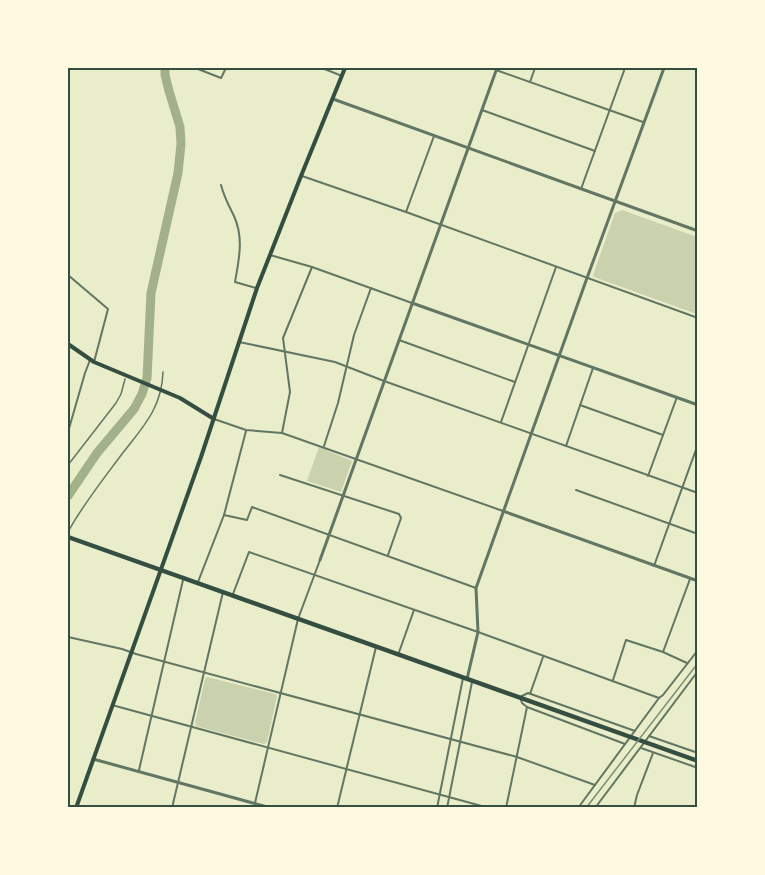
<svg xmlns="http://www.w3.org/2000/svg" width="765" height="875" font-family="Ubuntu,sans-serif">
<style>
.green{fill:#cad2ad}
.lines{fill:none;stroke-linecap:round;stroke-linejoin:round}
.river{stroke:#a3b18a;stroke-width:9}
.service{stroke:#617663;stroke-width:1.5}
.minor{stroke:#617663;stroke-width:2}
.tertiary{stroke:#617663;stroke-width:3}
.secondary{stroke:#344e41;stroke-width:4}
.primary{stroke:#344e41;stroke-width:4}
.trunk{stroke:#344e41;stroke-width:4.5}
.rail{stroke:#7c8e77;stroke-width:1.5}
.neatline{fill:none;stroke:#344e41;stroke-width:2}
</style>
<rect width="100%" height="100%" fill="#e9edc9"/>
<g class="green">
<polygon points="622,210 697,237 697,311 694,313 594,277 593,275 615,213"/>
<polygon points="319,447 352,461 341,492 307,481"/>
<polygon points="207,677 275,694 277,696 267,742 264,744 196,726 195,723 205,679"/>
</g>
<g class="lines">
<polyline class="river" points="68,496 97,453 134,409 142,394 147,378 151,293 178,173 181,144 180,127 169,91 165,75 165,68"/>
<g class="service">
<polyline points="68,465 116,403 121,394 125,379"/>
<path d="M68 532C82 506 101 482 119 458 140 430 162 410 163 372"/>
</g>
<g class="minor">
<polyline points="322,68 342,76"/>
<polyline points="194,69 198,69 221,78 226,68"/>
<polyline points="496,70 643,122"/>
<polyline points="530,82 535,68"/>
<polyline points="482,110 595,151"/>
<polyline points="302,176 406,212 698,318"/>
<path d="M221 185C224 197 229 206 234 216 244 238 239 259 235 282L256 288"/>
<polyline points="581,189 625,68"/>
<polyline points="406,212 434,136"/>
<polyline points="270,255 312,267 412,303"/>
<polyline points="68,275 108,309 94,362"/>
<polyline points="399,340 515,382"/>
<polyline points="239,342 335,362 384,381 698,493"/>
<polyline points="580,405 663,435"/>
<polyline points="214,419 246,430 282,433 503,511"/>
<polyline points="501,422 556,267"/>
<polyline points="68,432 85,373 90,360"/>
<polyline points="282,433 290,392 283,338 312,267"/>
<polyline points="324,446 338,403 354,335 371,288"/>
<polyline points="566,446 593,368"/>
<polyline points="280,475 399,514 401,518 388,555"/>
<polyline points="648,476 677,397"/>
<polyline points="576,490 698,534"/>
<polyline points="224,515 247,520 252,507 476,588"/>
<polyline points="654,566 698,444"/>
<polyline points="198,582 224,515 246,431"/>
<polyline points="233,594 249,552 478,632 659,698"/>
<polyline points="68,637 122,649 136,654 517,757 595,785"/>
<polyline points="663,652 690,579"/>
<polyline points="398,655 414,610"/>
<polyline points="613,680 626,640 663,652 687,663"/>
<polyline points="530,694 543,657"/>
<polyline points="112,705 489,808"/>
<polyline points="649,736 698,753"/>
<polyline points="625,744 527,707 522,703 520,697 528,693 635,731"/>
<polyline points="641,748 698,768"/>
<polyline points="139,770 183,580"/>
<polyline points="255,803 298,619 320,560"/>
<polyline points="172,808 223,592"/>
<polyline points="337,808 376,647"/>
<polyline points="437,808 463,678"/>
<polyline points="447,808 472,682"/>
<polyline points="506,808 527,707"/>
<polyline points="578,808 659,698 663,695 698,650"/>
<polyline points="595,808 698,671"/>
<polyline points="634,808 637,795 653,753"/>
</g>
<g class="tertiary">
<polyline points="333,99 698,231"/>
<polyline points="412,303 698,405"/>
<polyline points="503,511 698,581"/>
<polyline points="320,560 497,68"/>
<polyline points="467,679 478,632 476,588 587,278 664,68"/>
<polyline points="93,759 271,808"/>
</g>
<polyline class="secondary" points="68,344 94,362 180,398 214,419"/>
<polyline class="primary" points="76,808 201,457 257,288 301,176 345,68"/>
<polyline class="trunk" points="68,537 698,761"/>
<polyline class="rail" points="586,808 698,663"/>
</g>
<rect width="765" height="875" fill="none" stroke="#fefae0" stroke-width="138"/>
<rect x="69" y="69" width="627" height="737" class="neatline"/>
</svg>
